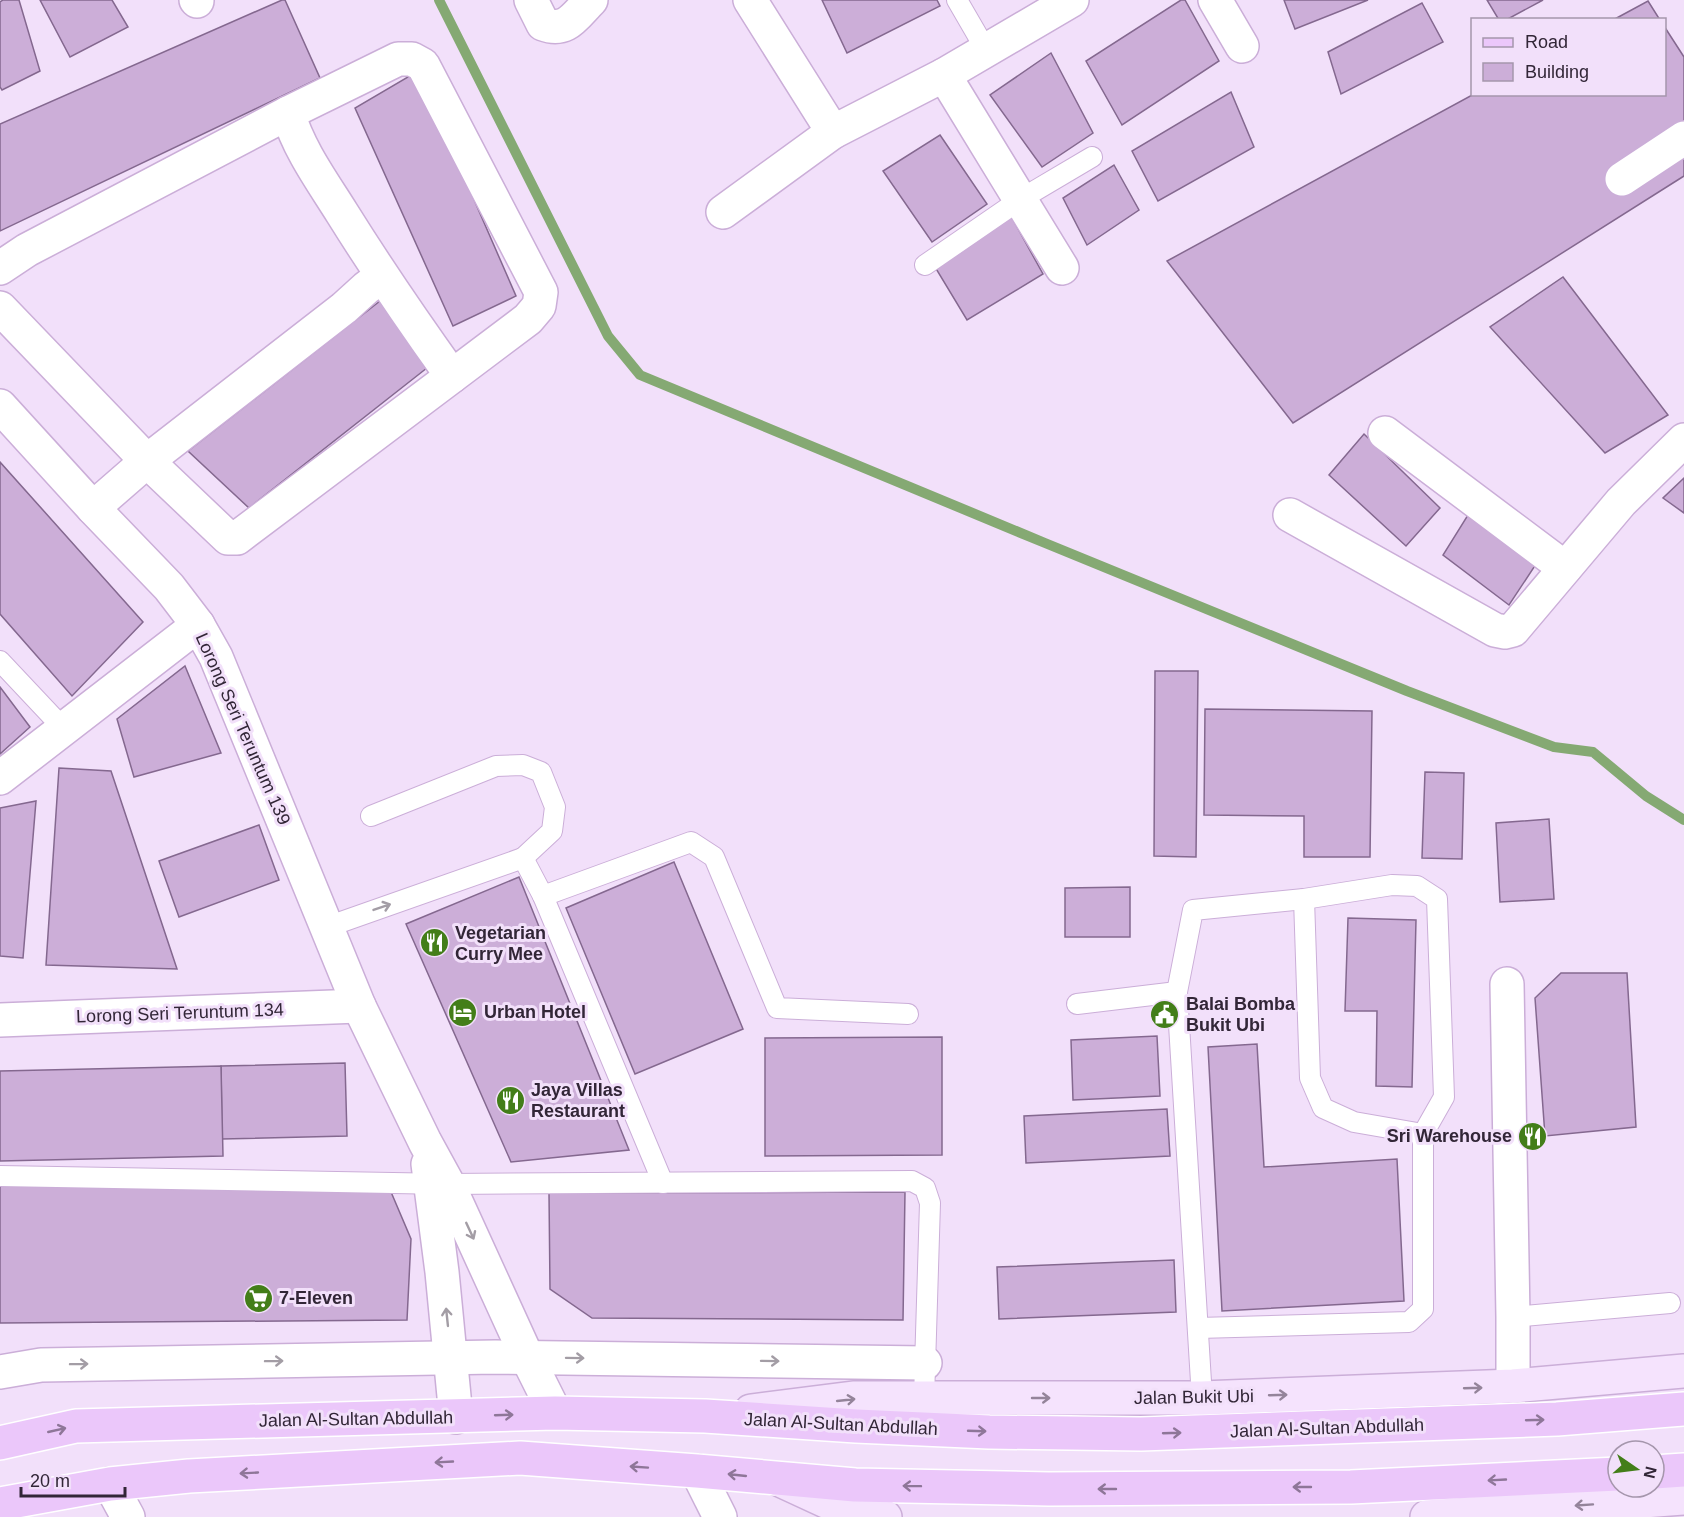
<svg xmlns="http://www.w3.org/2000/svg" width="1684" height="1517" font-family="Arial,sans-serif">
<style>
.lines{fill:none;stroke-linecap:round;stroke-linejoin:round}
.stream{stroke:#85a973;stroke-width:10}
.building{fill:#ccaed8;stroke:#84688f;stroke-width:1.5}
.lane-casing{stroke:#cbaed8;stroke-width:22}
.street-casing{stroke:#cbaed8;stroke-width:36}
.secondary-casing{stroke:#cbaed8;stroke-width:36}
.primary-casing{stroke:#fff;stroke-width:36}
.lane{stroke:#fff;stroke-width:20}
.street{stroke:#fff;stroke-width:33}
.secondary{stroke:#f5e3fd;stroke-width:33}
.primary{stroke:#ebc7fa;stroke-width:33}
.oneway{stroke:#a39da5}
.oneway2{stroke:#94849a}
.oneway3{stroke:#8e7698}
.labels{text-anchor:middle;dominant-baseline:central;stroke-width:6;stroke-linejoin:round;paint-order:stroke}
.street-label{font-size:18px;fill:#322637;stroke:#f2e0fa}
.poi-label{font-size:18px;font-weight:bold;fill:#322637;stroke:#f2e0fa;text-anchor:start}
</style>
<rect width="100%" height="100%" fill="#f2e0fa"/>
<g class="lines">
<polyline class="stream" points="439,0 608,336 640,375 1045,543 1407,691 1554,747 1593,752 1646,796 1684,820"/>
</g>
<g class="building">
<polygon points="3,0 19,0 40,71 2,90 0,87 0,2"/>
<polygon points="40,0 112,0 128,27 70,57"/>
<polygon points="282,0 285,0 320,78 0,231 0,124"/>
<polygon points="822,0 937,0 940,6 847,53"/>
<polygon points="1181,0 1185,0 1219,61 1122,125 1086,61"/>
<polygon points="1284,0 1368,0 1295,29"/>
<polygon points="1487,0 1543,0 1506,20 1499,20"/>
<polygon points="1648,1 1660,20 1613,20"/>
<polygon points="1422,3 1443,42 1341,94 1328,52"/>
<polygon points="1664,26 1684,57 1684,176 1293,423 1167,261 1474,94 1664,94"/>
<polygon points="1051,53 1093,133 1042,167 990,95"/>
<polygon points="418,71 516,296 453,326 355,108"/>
<polygon points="1231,92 1254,147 1158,201 1132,151"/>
<polygon points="940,135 987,204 932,242 883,171"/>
<polygon points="1114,165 1139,210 1087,245 1063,198"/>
<polygon points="1011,216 1043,274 967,320 935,267"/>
<polygon points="1563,277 1668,415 1605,453 1490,327"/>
<polygon points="380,301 432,364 249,508 188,451"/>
<polygon points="1364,434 1440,508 1406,546 1329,475"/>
<polygon points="0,462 143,622 72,696 0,614"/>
<polygon points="1684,478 1684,513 1663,498"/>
<polygon points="1473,507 1542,555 1509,605 1443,555"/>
<polygon points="185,666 221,753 134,777 117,719"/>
<polygon points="1155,671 1198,671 1196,857 1154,856"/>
<polygon points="0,687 30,727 0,754"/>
<polygon points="1205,709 1372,711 1370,857 1304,857 1304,816 1204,815"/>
<polygon points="59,768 111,771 177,969 46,965"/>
<polygon points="1425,772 1464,773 1462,859 1422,858"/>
<polygon points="36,801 23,958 0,956 0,808"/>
<polygon points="1549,819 1554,899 1500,902 1496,823"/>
<polygon points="259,825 279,880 179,917 159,861"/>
<polygon points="674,862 743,1029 635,1074 566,908"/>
<polygon points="519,877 629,1150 511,1162 406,924"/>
<polygon points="1130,887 1130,937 1065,937 1065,888"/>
<polygon points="1348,918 1416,920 1412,1087 1376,1086 1377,1011 1345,1011"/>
<polygon points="1561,973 1627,973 1636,1127 1545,1136 1535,998"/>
<polygon points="1157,1036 1160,1096 1073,1100 1071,1040"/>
<polygon points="942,1037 942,1155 765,1156 765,1038"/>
<polygon points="1257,1044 1264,1167 1397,1159 1404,1301 1222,1311 1208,1047"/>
<polygon points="345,1063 347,1136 222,1139 221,1066"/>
<polygon points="221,1066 223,1156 0,1161 0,1071"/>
<polygon points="1167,1109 1170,1156 1026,1163 1024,1116"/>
<polygon points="0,1185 391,1192 411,1239 407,1320 0,1323"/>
<polygon points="905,1192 903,1320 592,1318 550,1289 549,1193"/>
<polygon points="1174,1260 1176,1312 999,1319 997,1267"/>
</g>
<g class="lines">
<defs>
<g id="lane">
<polyline points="957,0 986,50"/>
<polyline points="925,265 1021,199 1092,157"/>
<polyline points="0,661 64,729"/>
<polyline points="371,816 496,766 523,765 541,772 555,807 552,831 523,858"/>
<polyline points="543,896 691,842 714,857 777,1008 908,1014"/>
<polyline points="1304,899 1310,1078 1323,1108 1354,1122 1423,1134"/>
<polyline points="327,927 523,858 543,896 663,1183"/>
<polyline points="1077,1004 1177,992"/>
<polyline points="0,1176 448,1184 912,1181 925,1188 930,1203 924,1399"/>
<polyline points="1513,1317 1670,1303"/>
<polyline points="1198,1328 1409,1322 1423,1309 1423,1134 1444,1097 1437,899 1417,886 1392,885 1304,899 1193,910 1177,992 1202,1398"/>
</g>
<g id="street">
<polyline points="196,0 197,1"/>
<path d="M531 0 543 24C567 33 575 16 591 0"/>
<polyline points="750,0 833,132"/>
<polyline points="1215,0 1242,46"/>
<polyline points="944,75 1062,268"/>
<path d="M288 113C299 150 322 181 342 213 377 269 414 323 452 376"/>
<polyline points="1622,179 1684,138"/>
<polyline points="723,212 833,132 944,75 1072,0"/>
<polyline points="0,268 27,250 288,113 398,59 412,59 423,65 541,292 539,306 528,319 237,538 228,538 147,461 344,308 366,288 382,276"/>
<polyline points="0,308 147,461 93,508"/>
<polyline points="0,406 93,508 169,587 198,625 216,657 359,1006 425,1142 448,1184 527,1357 555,1413"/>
<polyline points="1385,433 1565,568"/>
<polyline points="1290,515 1495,630 1505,632 1513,630 1621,502 1684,440"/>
<polyline points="0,778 198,625"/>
<polyline points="1507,984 1513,1317 1513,1386"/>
<polyline points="0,1020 359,1006"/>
<polyline points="428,1164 442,1272 456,1417"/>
<polyline points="0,1372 41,1365 495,1357 925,1363"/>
<polyline points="697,1471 720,1517"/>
<polyline points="110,1484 128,1517"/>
</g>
<g id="secondary">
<polyline points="751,1411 853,1398 1202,1398 1513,1386 1684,1371"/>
<polyline points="778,1479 856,1515 885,1517"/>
<polyline points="1427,1517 1684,1498"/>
</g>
<g id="primary">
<polyline points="0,1443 76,1426 555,1413 705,1416 856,1426 989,1432 1141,1434 1557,1419 1684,1409"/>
<polyline points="1654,1472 1684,1470"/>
<polyline points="0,1504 110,1484 189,1476 520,1458 697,1471 855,1485 1049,1489 1351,1487 1618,1474"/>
</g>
</defs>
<use href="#lane" class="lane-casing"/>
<use href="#street" class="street-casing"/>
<use href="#secondary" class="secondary-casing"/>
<use href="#primary" class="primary-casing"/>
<use href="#lane" class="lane"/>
<use href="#street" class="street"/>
<use href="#secondary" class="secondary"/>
<use href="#primary" class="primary"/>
</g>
<defs><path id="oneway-shaft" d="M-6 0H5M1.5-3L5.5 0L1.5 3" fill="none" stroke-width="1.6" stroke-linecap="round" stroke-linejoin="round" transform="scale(1.5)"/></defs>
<g class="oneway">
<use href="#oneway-shaft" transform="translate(382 907) rotate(-19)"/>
<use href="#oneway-shaft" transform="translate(470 1231) rotate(65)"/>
<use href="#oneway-shaft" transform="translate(447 1317) rotate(-96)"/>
<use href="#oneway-shaft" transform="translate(575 1358) rotate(1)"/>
<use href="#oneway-shaft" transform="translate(274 1361) rotate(-1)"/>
<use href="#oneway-shaft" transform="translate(770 1361) rotate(1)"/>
<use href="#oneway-shaft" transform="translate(79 1364) rotate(-1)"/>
</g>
<g class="oneway2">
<use href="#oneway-shaft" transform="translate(1473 1388) rotate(-2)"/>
<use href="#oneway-shaft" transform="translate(1278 1395) rotate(-2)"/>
<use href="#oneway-shaft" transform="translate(1041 1398)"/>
<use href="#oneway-shaft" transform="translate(846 1400) rotate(-6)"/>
<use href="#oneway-shaft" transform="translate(1584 1505) rotate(176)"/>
</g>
<g class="oneway3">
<use href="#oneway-shaft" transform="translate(504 1415) rotate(-2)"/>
<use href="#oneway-shaft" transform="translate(1535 1420) rotate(-2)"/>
<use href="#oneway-shaft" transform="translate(57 1430) rotate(-13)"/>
<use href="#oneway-shaft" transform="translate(977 1431) rotate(2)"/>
<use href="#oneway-shaft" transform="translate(1172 1433) rotate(-2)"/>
<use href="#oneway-shaft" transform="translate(444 1462) rotate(177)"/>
<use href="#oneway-shaft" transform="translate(639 1467) rotate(-176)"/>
<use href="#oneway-shaft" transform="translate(249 1473) rotate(177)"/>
<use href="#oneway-shaft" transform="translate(737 1475) rotate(-174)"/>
<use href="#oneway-shaft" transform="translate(1497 1480) rotate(177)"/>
<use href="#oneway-shaft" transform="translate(912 1486) rotate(-179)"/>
<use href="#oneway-shaft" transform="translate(1302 1487) rotate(180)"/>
<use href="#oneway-shaft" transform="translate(1107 1489) rotate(180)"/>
</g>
<defs>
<symbol id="restaurant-disc" viewBox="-11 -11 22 22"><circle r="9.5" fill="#437e19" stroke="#f2e0fa"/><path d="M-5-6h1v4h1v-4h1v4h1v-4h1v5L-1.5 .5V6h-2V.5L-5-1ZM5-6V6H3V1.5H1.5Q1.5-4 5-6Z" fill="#fff"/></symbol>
<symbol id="hotel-disc" viewBox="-11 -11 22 22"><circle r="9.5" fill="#437e19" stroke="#f2e0fa"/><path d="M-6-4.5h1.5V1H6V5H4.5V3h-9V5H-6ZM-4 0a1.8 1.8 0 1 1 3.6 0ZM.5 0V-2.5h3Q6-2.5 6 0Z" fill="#fff"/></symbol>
<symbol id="civic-disc" viewBox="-11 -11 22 22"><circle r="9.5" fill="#437e19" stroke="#f2e0fa"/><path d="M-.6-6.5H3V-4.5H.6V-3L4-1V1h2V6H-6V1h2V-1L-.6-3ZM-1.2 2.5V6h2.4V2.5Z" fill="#fff"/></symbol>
<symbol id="supermarket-disc" viewBox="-11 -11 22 22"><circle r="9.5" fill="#437e19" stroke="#f2e0fa"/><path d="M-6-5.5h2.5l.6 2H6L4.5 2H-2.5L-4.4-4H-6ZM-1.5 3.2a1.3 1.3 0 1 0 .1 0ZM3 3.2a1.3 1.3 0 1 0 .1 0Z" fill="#fff"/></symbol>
</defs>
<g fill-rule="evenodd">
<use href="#restaurant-disc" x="418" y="926" width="33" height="33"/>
<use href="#hotel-disc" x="446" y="996" width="33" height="33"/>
<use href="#civic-disc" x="1148" y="998" width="33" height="33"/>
<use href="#restaurant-disc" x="494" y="1084" width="33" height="33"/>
<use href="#restaurant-disc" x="1516" y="1120" width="33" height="33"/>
<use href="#supermarket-disc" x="242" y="1282" width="33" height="33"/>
</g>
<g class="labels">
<g class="street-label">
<text transform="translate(243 729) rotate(66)">Lorong Seri Teruntum 139</text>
<text transform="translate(180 1013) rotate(-2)">Lorong Seri Teruntum 134</text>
<text transform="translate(1194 1397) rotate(-1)">Jalan Bukit Ubi</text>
<text transform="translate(356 1419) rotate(-1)">Jalan Al-Sultan Abdullah</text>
<text transform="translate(841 1424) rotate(3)">Jalan Al-Sultan Abdullah</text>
<text transform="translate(1327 1428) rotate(-2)">Jalan Al-Sultan Abdullah</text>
</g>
<g class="poi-label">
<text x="455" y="933">Vegetarian<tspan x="455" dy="21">Curry Mee</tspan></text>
<text x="1186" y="1004">Balai Bomba<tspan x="1186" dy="21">Bukit Ubi</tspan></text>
<text x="484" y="1012">Urban Hotel</text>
<text x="531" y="1090">Jaya Villas<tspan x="531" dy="21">Restaurant</tspan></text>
<text x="1512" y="1136" text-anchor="end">Sri Warehouse</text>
<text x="279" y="1298">7-Eleven</text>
</g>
</g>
<rect x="1471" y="18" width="195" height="78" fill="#f2e0fa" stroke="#a596ac" stroke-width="1.5"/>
<rect x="1483" y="38" width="30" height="9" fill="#ebc7fa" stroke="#a596ac" stroke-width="1.5"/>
<text x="1525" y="48" font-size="18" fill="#322637">Road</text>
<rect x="1483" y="63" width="30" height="18" fill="#ccaed8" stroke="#a596ac" stroke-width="1.5"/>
<text x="1525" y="78" font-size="18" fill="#322637">Building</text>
<g transform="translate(1636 1469) rotate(104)"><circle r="28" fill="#f2e0fa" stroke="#a596ac" stroke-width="1.5"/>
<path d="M0-4.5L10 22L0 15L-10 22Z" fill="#437e19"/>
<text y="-9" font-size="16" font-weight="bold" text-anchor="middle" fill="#322637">N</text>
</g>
<path d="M21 1487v9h104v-9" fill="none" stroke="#322637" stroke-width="3"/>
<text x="30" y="1487" font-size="18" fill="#322637" stroke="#f2e0fa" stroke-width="4.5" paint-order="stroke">20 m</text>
</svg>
